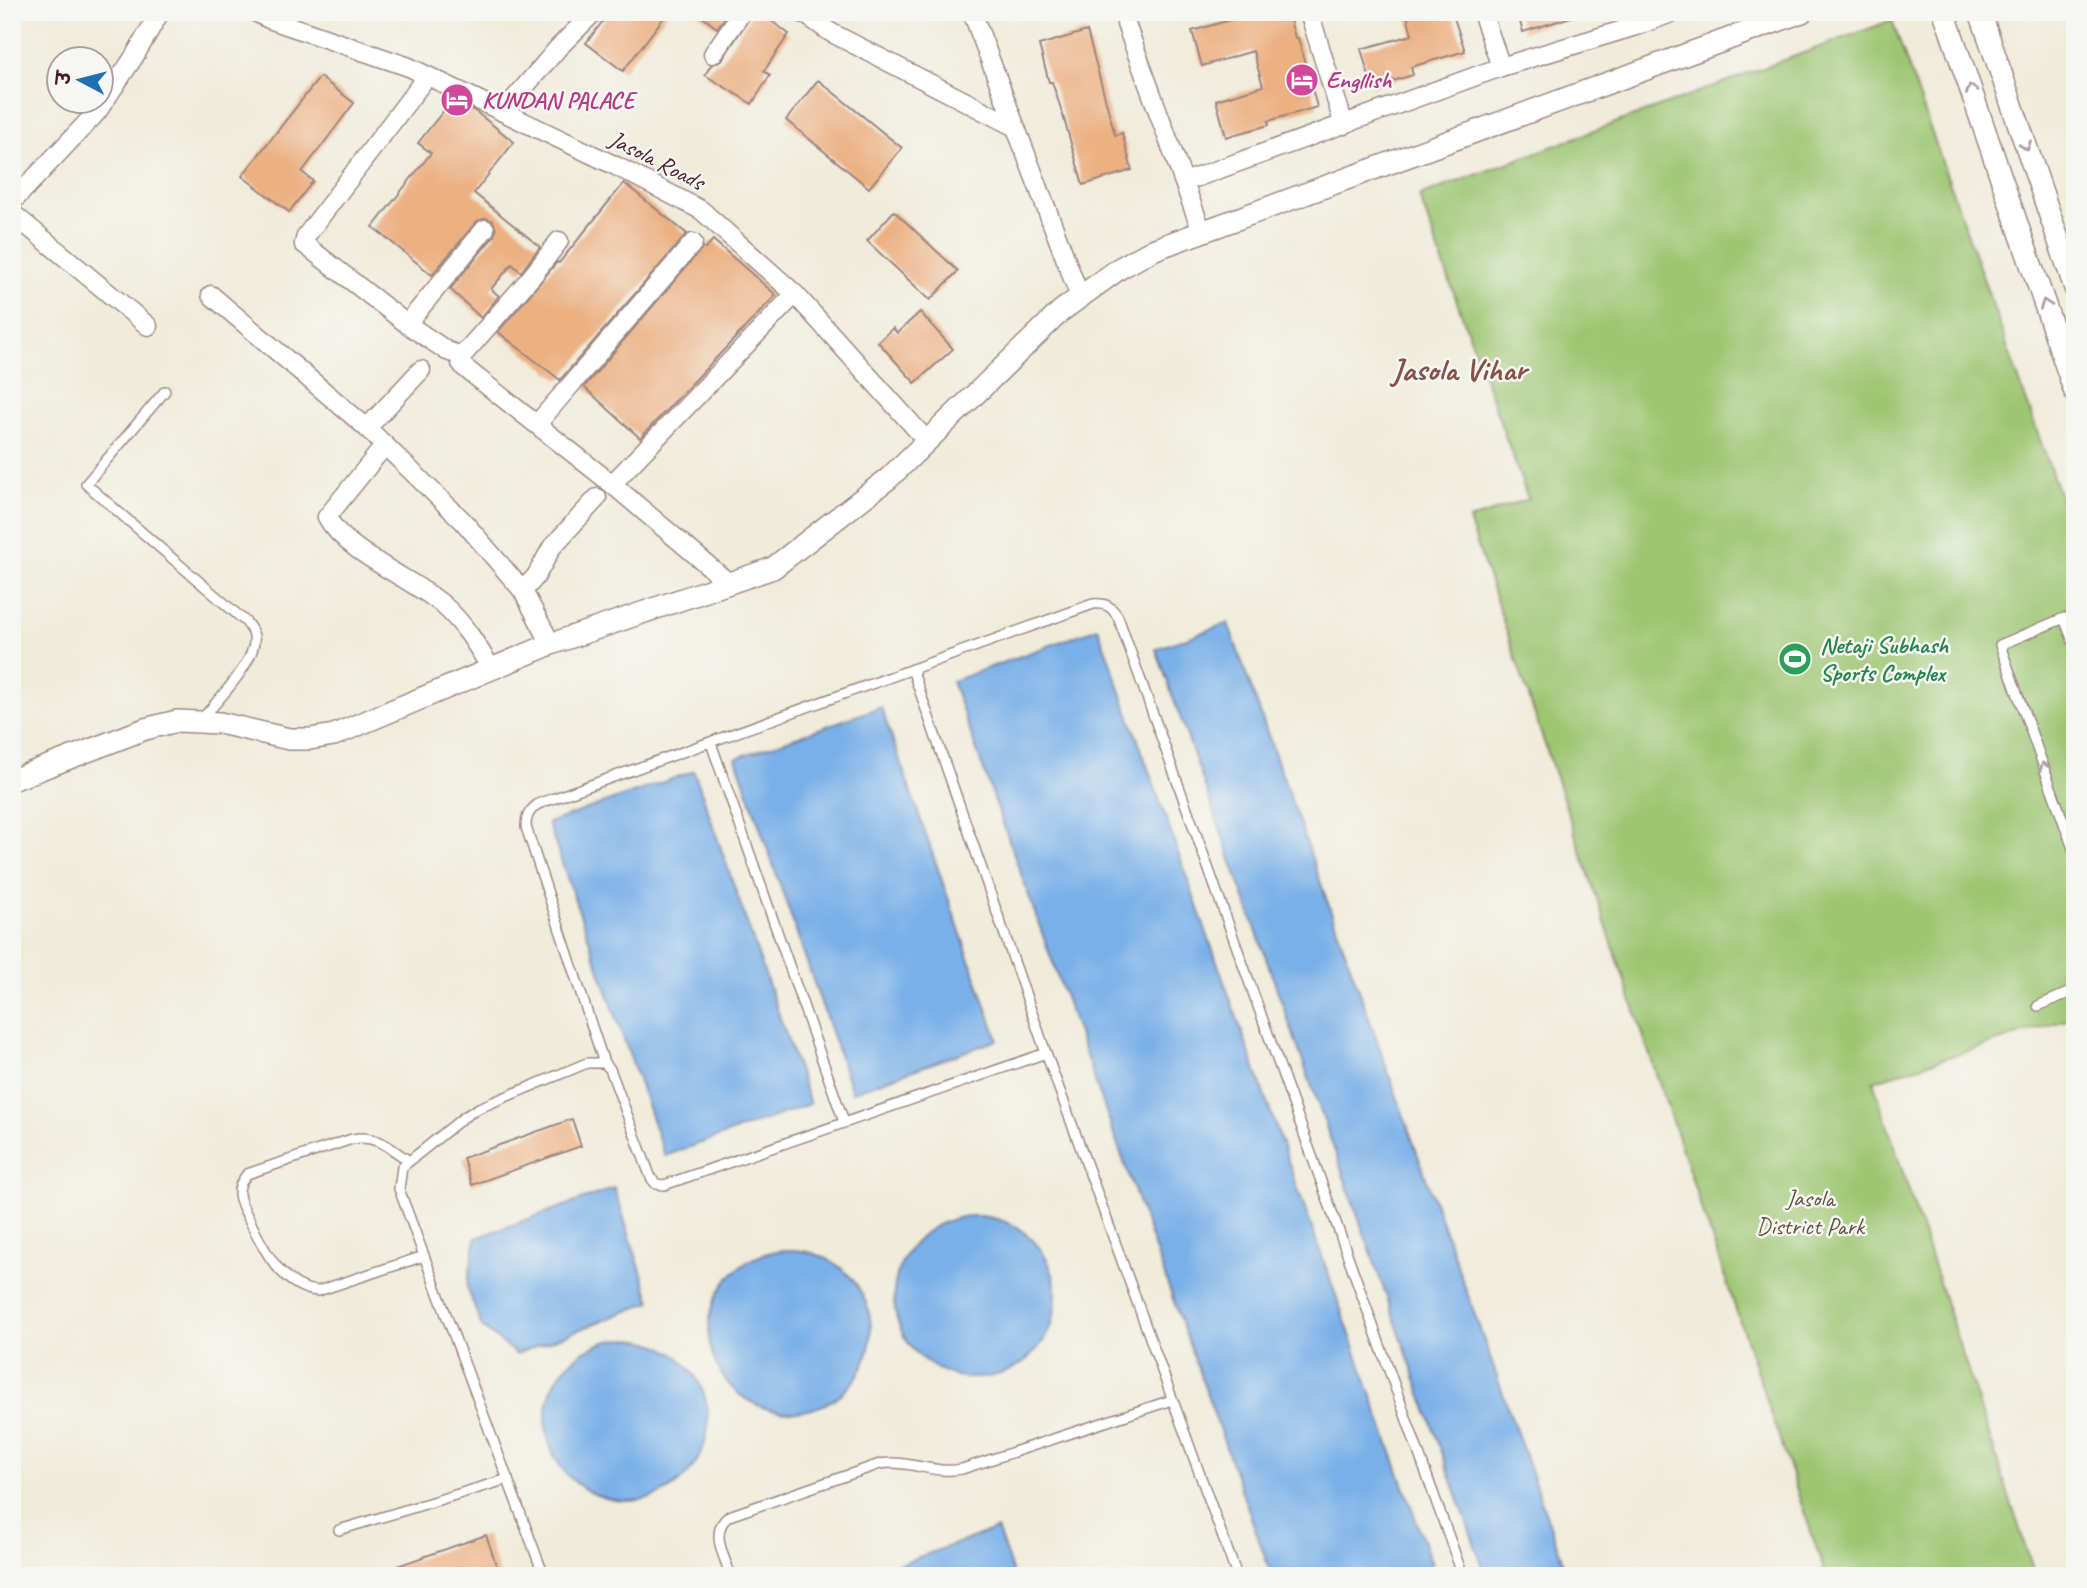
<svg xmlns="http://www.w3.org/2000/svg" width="2087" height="1588" font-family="Caveat,'Playpen Sans Deva',sans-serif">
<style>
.green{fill:#9dc672;stroke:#74724e;stroke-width:2}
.water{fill:#79b0e8;stroke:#62688a;stroke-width:2}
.building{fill:#ecb183}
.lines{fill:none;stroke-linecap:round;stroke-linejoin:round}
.service-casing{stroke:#9d8682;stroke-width:12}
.minor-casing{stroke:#9d8682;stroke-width:21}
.tertiary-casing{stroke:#9d8682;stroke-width:24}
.service{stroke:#fff;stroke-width:9}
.minor{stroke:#fff;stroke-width:18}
.tertiary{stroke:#fff;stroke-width:21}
.oneway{stroke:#ae9aa0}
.labels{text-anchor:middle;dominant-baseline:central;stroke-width:5;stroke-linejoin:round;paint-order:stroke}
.hotel-label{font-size:24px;font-weight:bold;fill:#b23c85;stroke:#f6f6f2;text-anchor:start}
.street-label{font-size:24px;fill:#4a1f2b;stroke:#f6f6f2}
.leisure-label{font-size:24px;font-weight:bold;fill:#27864d;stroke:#f6f6f2;text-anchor:start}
.park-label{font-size:24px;fill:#635140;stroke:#f6f6f2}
.district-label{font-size:32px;font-weight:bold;fill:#83524a;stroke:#f6f6f2}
</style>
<rect width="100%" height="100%" fill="#f6f6f2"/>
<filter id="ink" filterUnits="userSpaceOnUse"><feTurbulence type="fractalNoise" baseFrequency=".0143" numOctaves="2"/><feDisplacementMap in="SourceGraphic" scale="14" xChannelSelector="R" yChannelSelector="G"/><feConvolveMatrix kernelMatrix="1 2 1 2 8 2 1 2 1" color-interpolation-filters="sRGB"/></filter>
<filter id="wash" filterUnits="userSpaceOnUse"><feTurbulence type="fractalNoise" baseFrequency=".00686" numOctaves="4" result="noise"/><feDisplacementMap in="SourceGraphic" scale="28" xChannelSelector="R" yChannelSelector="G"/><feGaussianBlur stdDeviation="1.57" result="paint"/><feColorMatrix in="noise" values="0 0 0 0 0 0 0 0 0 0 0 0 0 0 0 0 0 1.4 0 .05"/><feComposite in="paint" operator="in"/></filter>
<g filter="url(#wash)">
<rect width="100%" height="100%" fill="#f0ecda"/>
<polygon class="green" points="1892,20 2075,539 2075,1017 1873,1081 2035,1576 1826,1576 1469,520 1528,499 1419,196"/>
<g class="water">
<polygon points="1228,623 1568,1576 1486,1576 1156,649"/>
<polygon points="1098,628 1436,1576 1272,1576 952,681"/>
<polygon points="881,707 998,1040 852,1092 736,758"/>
<polygon points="694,771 810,1104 665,1156 548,823"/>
<polygon points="614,1188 651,1302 516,1354 482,1327 467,1287 476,1238"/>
<circle cx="975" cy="1297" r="81"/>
<circle cx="790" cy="1331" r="81"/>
<circle cx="627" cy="1420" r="81"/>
<polygon points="997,1529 1014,1576 866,1576"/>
</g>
<g id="blocks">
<g class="building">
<polygon points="610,12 668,12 623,71 586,43"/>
<polygon points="696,12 728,12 717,28"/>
<polygon points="753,12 759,12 789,34 764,71 770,75 752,104 705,75 711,65 722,60"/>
<polygon points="1239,12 1288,12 1295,38 1298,38 1317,107 1268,121 1269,125 1226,137 1216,100 1263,86 1253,51 1202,66 1192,31 1240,17"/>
<polygon points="1406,12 1452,12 1465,51 1411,67 1413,75 1372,87 1361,49 1412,35"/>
<polygon points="1517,12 1573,12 1574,16 1523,32"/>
<polygon points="1087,31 1115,135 1122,133 1132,170 1083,185 1062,112 1052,82 1049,82 1039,45"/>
<polygon points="320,77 354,103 302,172 313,181 289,212 242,176"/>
<polygon points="818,80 902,148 869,188 786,120"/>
<polygon points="452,100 475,111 514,142 474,193 540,247 521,272 512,264 491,289 499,296 481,318 450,289 494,236 496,230 493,221 486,218 477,221 432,275 373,227 431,153 418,143"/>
<polygon points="624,183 687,234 560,380 498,332 557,262 559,263"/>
<polygon points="894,211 958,271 930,300 867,241"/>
<polygon points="713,240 776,295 640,438 584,387 703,247 705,249"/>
<polygon points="920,312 953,349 915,383 878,342 893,328 897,333"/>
<polygon points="572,1119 581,1146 472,1185 463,1158"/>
<polygon points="486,1535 500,1576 378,1576 377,1573"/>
</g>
</g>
</g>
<g filter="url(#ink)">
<use href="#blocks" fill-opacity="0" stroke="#9d8682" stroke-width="2"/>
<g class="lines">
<defs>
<g id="service">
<path d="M165 391 86 484 246 622C249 626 253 631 254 636 258 660 216 702 201 720"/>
<polyline points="2075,646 2064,618 2000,645 2075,854"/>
<polyline points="912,669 1046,1053 1237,1576"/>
<polyline points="711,743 844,1122"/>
<polyline points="2038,1006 2075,990"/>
<path d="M604 1063 526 827C526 816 529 811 538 804L1093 604C1106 603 1111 606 1118 617L1463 1576"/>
<path d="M409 1161C390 1148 376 1134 352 1139L247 1174C242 1181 239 1185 239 1193 239 1202 245 1211 249 1219 262 1247 283 1289 318 1291L424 1256"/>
<polyline points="339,1530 508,1479"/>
<polyline points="544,1576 399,1189 402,1167 464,1117 479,1108 587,1063 604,1063 610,1069 651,1178 656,1184 664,1185 1046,1053"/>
<path d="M731 1576C724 1556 709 1531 729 1516L880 1464C909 1459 934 1475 962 1469L1172 1400"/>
</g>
<g id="minor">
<polyline points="255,12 269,19 409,67 616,166 701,210 795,294 927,441"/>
<polyline points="802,12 830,32 1015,127"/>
<polyline points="972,12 1080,297"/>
<polyline points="1309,12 1344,125"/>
<polyline points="1482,12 1501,67"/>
<polyline points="1126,24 1202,232"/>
<polyline points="713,54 742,12"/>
<polyline points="427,76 306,236 304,244 407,324 447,351 462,356"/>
<polyline points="503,112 558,48 594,12"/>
<polyline points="1184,182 1501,67 1636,26 1674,12"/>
<polyline points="12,202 97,112 134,57 160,12"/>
<polyline points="12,213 148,326"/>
<polyline points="559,241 533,275 462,356 461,363 465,368 612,484 730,584"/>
<polyline points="211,295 367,428 463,521 523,591 551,644"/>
<polyline points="407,324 485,229"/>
<polyline points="537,424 693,243"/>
<polyline points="367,428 421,370"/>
<path d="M385 445 327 517C345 552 411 578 442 604 464 623 477 645 491 669"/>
<polyline points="612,484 795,294"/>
<polyline points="523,591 536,576 552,547 597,498"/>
</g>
<g id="tertiary">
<polyline points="1944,12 2075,392"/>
<polyline points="1980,12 2075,288"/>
<polyline points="12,780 145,729 177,721 220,723 289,739 310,739 334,735 551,644 773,568 889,478 1061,311 1120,268 1155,249 1802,12"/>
</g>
</defs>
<use href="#service" class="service-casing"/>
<use href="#minor" class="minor-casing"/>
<use href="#tertiary" class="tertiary-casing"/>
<use href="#service" class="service"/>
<use href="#minor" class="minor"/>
<use href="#tertiary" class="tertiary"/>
</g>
<defs><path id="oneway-chevron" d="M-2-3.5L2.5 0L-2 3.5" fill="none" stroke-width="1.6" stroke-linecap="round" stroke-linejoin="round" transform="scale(1.75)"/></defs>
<g class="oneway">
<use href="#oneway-chevron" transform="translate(1971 89) rotate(-109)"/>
<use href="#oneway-chevron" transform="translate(2026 146) rotate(71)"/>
<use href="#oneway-chevron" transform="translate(2045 304) rotate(-109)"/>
<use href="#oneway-chevron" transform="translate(2044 767) rotate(-110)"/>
</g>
</g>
<defs>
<symbol id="hotel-disc" viewBox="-11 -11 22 22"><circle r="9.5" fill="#d1479c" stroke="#f6f6f2"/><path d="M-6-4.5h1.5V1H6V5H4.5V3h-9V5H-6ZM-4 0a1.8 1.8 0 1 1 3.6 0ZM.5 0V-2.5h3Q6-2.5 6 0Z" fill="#fff"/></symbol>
<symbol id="stadium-disc" viewBox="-11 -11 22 22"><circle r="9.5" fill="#2e9e5b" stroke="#f6f6f2"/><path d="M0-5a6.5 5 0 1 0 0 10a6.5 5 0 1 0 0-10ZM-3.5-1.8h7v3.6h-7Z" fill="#fff"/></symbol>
</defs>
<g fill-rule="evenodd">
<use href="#hotel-disc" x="1283" y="61" width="38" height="38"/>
<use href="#hotel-disc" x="438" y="81" width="38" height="38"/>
<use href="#stadium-disc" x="1776" y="640" width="38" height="38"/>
</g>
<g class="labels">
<g class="hotel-label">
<text x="1326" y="80">Engllish</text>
<text x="482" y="100">KUNDAN PALACE</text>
</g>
<g class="street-label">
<text transform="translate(657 160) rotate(27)">Jasola Roads</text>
</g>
<g class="leisure-label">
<text x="1820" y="645">Netaji Subhash<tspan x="1820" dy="28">Sports Complex</tspan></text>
</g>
<g class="park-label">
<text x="1810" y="1198">Jasola<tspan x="1810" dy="28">District Park</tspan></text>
</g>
<g class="district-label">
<text x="1459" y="369">Jasola Vihar</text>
</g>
</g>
<rect width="2087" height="1588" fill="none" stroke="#f6f6f2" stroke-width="42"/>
<g transform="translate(80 80) rotate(277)"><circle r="33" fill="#f6f6f2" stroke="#b1a0a2" stroke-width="2"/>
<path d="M0-5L12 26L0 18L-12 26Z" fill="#1f6fb2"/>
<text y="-10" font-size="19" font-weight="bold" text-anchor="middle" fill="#4a1f2b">उ</text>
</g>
</svg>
